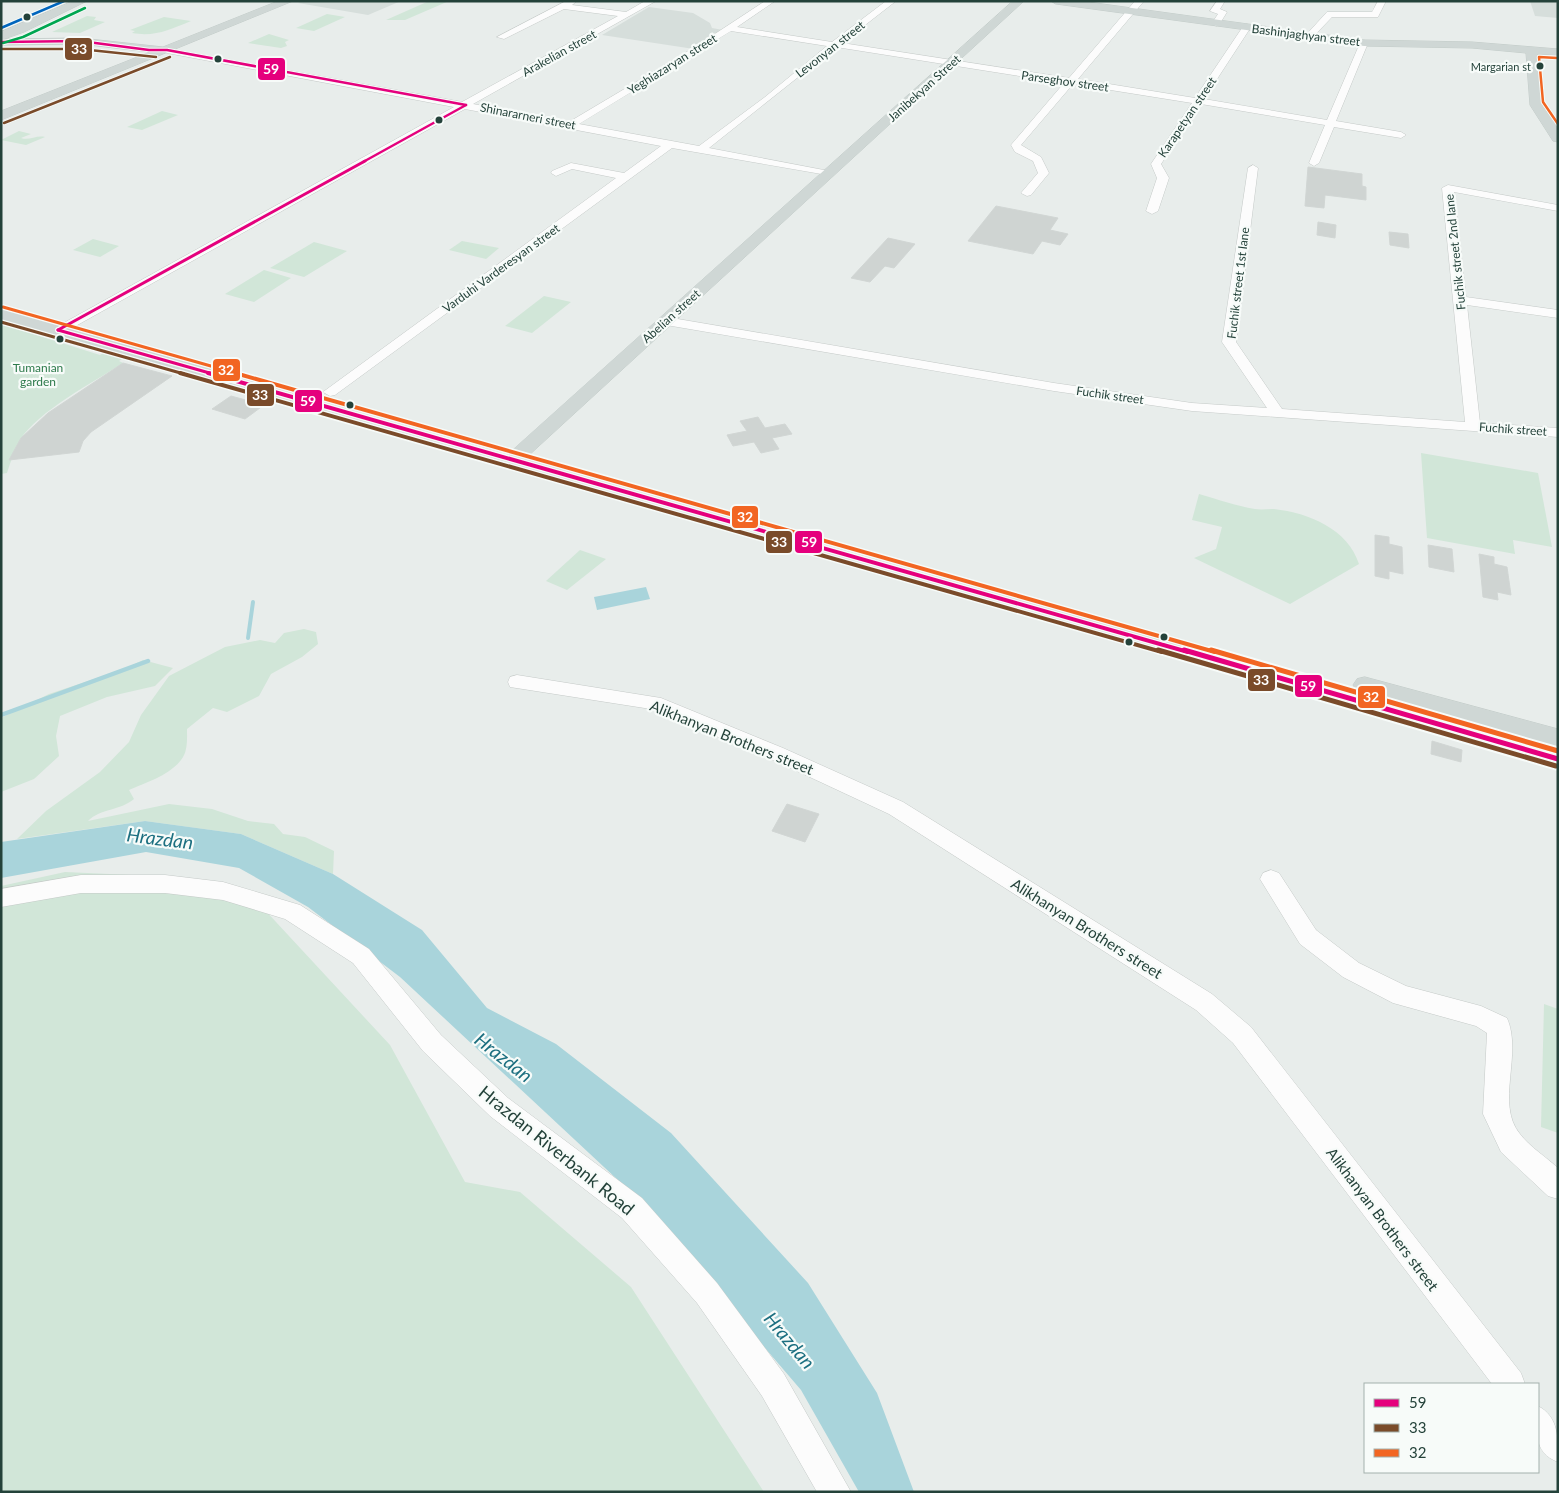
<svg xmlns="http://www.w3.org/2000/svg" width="1559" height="1493" font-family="Lato,sans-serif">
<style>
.built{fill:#d6dedb}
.green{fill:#d1e6d8}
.water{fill:#a9d4db}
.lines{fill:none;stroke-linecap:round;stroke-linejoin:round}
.stream-far1{stroke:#a9d4db;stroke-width:4}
.stream{stroke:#a9d4db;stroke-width:4.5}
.building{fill:#cfd4d2;stroke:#d1d6d4}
.minor-casing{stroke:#c5cac8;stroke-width:1}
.major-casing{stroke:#c3ccc9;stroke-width:1}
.minor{fill:#fcfcfc;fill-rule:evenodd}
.major{fill:#cfd7d5;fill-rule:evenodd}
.bus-1-far3-casing{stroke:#f7fbf9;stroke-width:4.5}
.bus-1-far2-casing{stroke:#f7fbf9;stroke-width:5.5}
.bus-1-far1-casing{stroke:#f7fbf9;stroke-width:7}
.bus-1-casing{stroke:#f7fbf9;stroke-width:9}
.bus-2-far3-casing{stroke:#f7fbf9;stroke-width:4.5}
.bus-2-far2-casing{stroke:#f7fbf9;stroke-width:5.5}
.bus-2-far1-casing{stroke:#f7fbf9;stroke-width:7}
.bus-2-casing{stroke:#f7fbf9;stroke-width:9}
.bus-3-far3-casing{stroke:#f7fbf9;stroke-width:4.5}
.bus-3-far2-casing{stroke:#f7fbf9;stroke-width:5.5}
.bus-3-far1-casing{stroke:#f7fbf9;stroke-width:7}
.bus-3-casing{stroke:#f7fbf9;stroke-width:9}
.bus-4-casing{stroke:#f7fbf9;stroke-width:4.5}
.bus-5-casing{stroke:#f7fbf9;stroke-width:4.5}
.bus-1-far3{stroke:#e5007d;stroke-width:2.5}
.bus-1-far2{stroke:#e5007d;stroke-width:3}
.bus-1-far1{stroke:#e5007d;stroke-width:4}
.bus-1{stroke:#e5007d;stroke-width:5}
.bus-2-far3{stroke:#7a4b2a;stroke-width:2.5}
.bus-2-far2{stroke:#7a4b2a;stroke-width:3}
.bus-2-far1{stroke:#7a4b2a;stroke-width:4}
.bus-2{stroke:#7a4b2a;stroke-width:5}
.bus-3-far3{stroke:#f26522;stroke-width:2.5}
.bus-3-far2{stroke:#f26522;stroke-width:3}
.bus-3-far1{stroke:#f26522;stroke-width:4}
.bus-3{stroke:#f26522;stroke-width:5}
.bus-4{stroke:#00a651;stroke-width:2.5}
.bus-5{stroke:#0065bd;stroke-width:2.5}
.bus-dot{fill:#24423a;stroke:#f7fbf9;stroke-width:2}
.labels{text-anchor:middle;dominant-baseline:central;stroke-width:4.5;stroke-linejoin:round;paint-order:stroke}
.far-bus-label{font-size:11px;fill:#24423a;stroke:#f7fbf9;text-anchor:end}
.far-street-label{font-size:12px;fill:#24423a;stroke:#f7fbf9}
.far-park-label{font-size:12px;fill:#2d7a4b;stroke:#f7fbf9}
.street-label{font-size:15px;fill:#24423a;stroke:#f7fbf9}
.near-street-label{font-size:18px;fill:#24423a;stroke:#f7fbf9}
.near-water-label{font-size:19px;font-style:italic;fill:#1c6f80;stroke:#f7fbf9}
.line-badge{stroke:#f7fbf9;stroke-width:2}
.badge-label{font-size:14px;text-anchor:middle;font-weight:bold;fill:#fff}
</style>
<rect width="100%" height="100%" fill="#e8edeb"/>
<g class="built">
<polygon points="303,1 401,1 368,15 298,3"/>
<polygon points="1530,1 1558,1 1558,18 1535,16"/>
<polygon points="649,7 693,13 710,23 712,28 723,30 694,49 602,35"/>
</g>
<g class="green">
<polygon points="429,1 449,1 405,20 386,20"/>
<polygon points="327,14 345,17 314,31 296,28"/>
<polygon points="87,16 96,17 94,20 105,22 80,33 52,32"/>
<path d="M164 17 191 21C169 30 155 37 132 33L135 31 130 30Z"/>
<polygon points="269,34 289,40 285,42 287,46 281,48 248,43"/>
<polygon points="162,111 178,115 142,130 127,127"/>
<path d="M19 131 31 134 21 138C29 141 36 135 45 137L26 145 1 140Z"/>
<polygon points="93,239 119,246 100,257 73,250"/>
<polygon points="462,241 499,248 486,259 449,250"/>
<polygon points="314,242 347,251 304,277 270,268"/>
<polygon points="264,270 291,278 254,302 225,294"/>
<polygon points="544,296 571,302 532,333 505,326"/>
<path d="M1 324 100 355 105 352 125 357 119 361 123 363C94 382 38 411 20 440 14 451 11 461 7 473L1 474Z"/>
<polygon points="1421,453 1538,473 1552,547 1513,540 1515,554 1427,538"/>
<path d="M1199 494C1217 499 1236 506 1255 509 1261 510 1268 509 1274 509 1309 513 1348 529 1359 564L1290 604 1194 558 1216 549 1222 527 1192 520Z"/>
<polygon points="580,550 606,559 567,590 546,581"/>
<path d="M304 629 316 632 318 644 302 657 271 674 259 696 227 712 213 708 187 729C187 739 188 752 181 760 170 775 145 783 129 790L134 799C120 811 101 808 88 821L169 804 212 809 248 821 274 824 283 834 305 837 334 851 333 874 241 834 145 821 17 839 46 811 100 772 129 742 141 715 169 676 225 647 260 640 275 643 284 633Z"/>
<polygon points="143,660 173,668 155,686 107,697 60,716 56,736 59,756 34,779 1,792 1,718 49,694 124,669"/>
<polygon points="65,872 154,876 251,895 390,1045 465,1182 520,1192 631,1287 764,1492 1,1492 1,886"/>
<polygon points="1544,1004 1558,1009 1558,1133 1541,1127"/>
</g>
<g class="water">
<polygon points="646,587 650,599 597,610 594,597"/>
<polygon points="145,821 241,834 333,874 422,930 487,1008 556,1044 671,1133 808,1283 877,1393 914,1492 859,1492 801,1390 634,1195 400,977 308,907 239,868 146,852 1,878 1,842"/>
</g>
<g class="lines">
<polyline class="stream-far1" points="248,638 253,602"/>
<polyline class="stream" points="1,715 148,661"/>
</g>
<g class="building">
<polygon points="1308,167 1362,174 1362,186 1366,187 1366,200 1325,195 1324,208 1305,206"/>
<polygon points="996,206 1058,218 1050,230 1068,234 1060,245 1042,241 1033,254 968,241"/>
<polygon points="1318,222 1336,225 1335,238 1317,235"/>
<polygon points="1389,232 1408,234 1409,248 1390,245"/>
<polygon points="888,238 915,244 894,268 885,266 870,282 851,278"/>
<polygon points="123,363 172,376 91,432 83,441 79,452 9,460 21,438 48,413"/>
<polygon points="231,396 264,405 245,419 212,409"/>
<polygon points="758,417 765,428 785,424 792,434 772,438 779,449 761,453 754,442 733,446 727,435 747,431 740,421"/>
<polygon points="1375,535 1389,537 1389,544 1402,547 1403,574 1389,571 1389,579 1375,576"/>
<polygon points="1428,545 1452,549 1454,572 1429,567"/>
<polygon points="1479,554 1494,557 1494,564 1507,567 1511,595 1497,592 1498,600 1483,597"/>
<polygon points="1432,741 1462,750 1461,762 1431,754"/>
<polygon points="787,804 819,814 805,842 772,831"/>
</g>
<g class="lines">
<defs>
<g id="minor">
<path d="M566 1H577L572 5 626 12 645 1H656L473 104 569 122 695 47 765 1H775L737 27 832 42 886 1H896L842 43 1069 78 1135 1H1144L1078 79 1195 98 1244 25 1247 24 1251 27 1204 99 1327 120 1360 43 1364 40 1368 43 1336 121 1401 132 1406 135 1401 138 1334 127 1319 163 1314 166 1309 163 1325 125 1201 104 1161 164 1169 178 1158 211 1152 214 1146 211 1157 178 1151 164 1192 103 1073 84 1021 145 1041 157 1049 173 1031 195 1027 196 1021 193 1038 173 1033 161 1015 152 1011 145 1064 83 836 47 709 148 829 171 833 172V176L672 148 335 395 330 396 323 392 616 178 572 169 556 176 551 173 552 171 571 163 624 173 661 146 465 109 63 333H53L51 330 454 107 167 53 164 52V48L462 102 618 16 564 9 504 39 497 37ZM731 31 827 46 765 97 699 146 579 124Z"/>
<polygon points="1217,1 1225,1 1220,9 1227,12 1219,25 1216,26 1212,23 1218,14 1210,11"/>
<polygon points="1378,1 1386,1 1378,17 1332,17 1312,38 1305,36 1327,12 1372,12"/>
<polygon points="1253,165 1258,168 1236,342 1282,409 1465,422 1442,188 1448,185 1558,205 1558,211 1454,192 1466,297 1558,310 1558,318 1467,305 1480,423 1558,428 1558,437 1192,411 1054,391 666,325 659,321 666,317 1054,383 1192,403 1267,408 1222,342 1248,168"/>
<polygon points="517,675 661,698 783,748 903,802 1212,994 1251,1027 1521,1373 1525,1384 1492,1384 1233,1043 1196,1010 889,814 769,758 651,709 510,687 508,682 510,677"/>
<path d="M1271 870 1279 873 1316 930 1359 963 1406 986 1481 1006 1507 1018C1523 1054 1495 1104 1520 1134 1530 1147 1546 1157 1558 1168V1199L1548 1196 1501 1152 1483 1114 1487 1033 1476 1026 1393 1003 1343 977 1300 944 1260 879 1263 873Z"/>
<polygon points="81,875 165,875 223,882 300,905 369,949 441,1035 508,1098 642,1198 717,1283 784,1374 851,1492 817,1492 762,1396 697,1303 622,1218 490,1116 423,1051 353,963 285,919 223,900 165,893 81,893 1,907 1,889"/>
<path d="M1538 1406C1559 1417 1558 1438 1558 1462 1532 1452 1537 1430 1538 1406Z"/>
</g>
<g id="major">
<polygon points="73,1 87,1 24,32 4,39 80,38 163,47 278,1 293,1 1,120 1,111 150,52 80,44 1,45 1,32"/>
<polygon points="1013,1 1024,1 527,457 1558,749 1558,768 958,592 1,319 1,309 510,452"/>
<polygon points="1051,1 1081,1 1364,40 1472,42 1558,49 1558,55 1537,54 1542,105 1558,128 1558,142 1553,141 1530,105 1526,53 1472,48 1364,46 1056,4"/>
<polygon points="1365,677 1558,729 1558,747 1357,691 1353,685 1357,679"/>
</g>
</defs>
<use href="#minor" class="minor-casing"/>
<use href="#major" class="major-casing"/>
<use href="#minor" class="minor"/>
<use href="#major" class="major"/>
<defs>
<g id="bus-1-far3">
<polyline points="1,42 80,41 149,50 167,50 466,105"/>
<polyline points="363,162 466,105"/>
</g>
<g id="bus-1-far2">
<polyline points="58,330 213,374"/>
<polyline points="58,330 365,161"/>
</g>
<polyline id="bus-1-far1" points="208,373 1188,652"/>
<polyline id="bus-1" points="1184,650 1558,759"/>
<g id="bus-2-far3">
<polyline points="1,49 80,49 156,57"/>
<polyline points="4,123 170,57"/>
</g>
<polyline id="bus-2-far2" points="1,322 184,374"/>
<polyline id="bus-2-far1" points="180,373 1162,652"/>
<polyline id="bus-2" points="1158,650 1556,766"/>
<polyline id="bus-3-far3" points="1557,58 1539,57 1543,102 1558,124"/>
<polyline id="bus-3-far2" points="3,307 239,374"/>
<polyline id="bus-3-far1" points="235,373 1215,652"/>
<polyline id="bus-3" points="1211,650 1558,751"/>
<polyline id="bus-4" points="3,43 23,37 85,8"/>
<polyline id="bus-5" points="1,28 64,1"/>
</defs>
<use href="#bus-1-far3" class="bus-1-far3-casing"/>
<use href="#bus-1-far2" class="bus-1-far2-casing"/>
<use href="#bus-1-far1" class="bus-1-far1-casing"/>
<use href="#bus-1" class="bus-1-casing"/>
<use href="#bus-2-far3" class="bus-2-far3-casing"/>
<use href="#bus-2-far2" class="bus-2-far2-casing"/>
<use href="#bus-2-far1" class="bus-2-far1-casing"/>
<use href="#bus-2" class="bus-2-casing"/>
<use href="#bus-3-far3" class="bus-3-far3-casing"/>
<use href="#bus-3-far2" class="bus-3-far2-casing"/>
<use href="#bus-3-far1" class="bus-3-far1-casing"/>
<use href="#bus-3" class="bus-3-casing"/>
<use href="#bus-4" class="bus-4-casing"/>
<use href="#bus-5" class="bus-5-casing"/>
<use href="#bus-1-far3" class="bus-1-far3"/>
<use href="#bus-1-far2" class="bus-1-far2"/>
<use href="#bus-1-far1" class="bus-1-far1"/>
<use href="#bus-1" class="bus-1"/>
<use href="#bus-2-far3" class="bus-2-far3"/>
<use href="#bus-2-far2" class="bus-2-far2"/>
<use href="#bus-2-far1" class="bus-2-far1"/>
<use href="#bus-2" class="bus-2"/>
<use href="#bus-3-far3" class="bus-3-far3"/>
<use href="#bus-3-far2" class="bus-3-far2"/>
<use href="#bus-3-far1" class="bus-3-far1"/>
<use href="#bus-3" class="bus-3"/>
<use href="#bus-4" class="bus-4"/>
<use href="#bus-5" class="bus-5"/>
</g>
<g class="bus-dot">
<circle cx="27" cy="17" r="4.5"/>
<circle cx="218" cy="59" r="4.5"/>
<circle cx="1540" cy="66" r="4.5"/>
<circle cx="439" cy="120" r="4.5"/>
<circle cx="60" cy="339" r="4.5"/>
<circle cx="350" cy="405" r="4.5"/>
<circle cx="1164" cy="637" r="4.5"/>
<circle cx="1129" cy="642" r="4.5"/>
</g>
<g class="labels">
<g class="far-bus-label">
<text x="1531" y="66">Margarian st</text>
</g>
<g class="far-street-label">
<text transform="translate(1306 35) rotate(7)">Bashinjaghyan street</text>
<text transform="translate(830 49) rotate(-38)">Levonyan street</text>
<text transform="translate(559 53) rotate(-29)">Arakelian street</text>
<text transform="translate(672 64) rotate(-32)">Yeghiazaryan street</text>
<text transform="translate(1065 81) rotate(8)">Parseghov street</text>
<text transform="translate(924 88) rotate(-42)">Janibekyan Street</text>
<text transform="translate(528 116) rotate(11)">Shinararneri street</text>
<text transform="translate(1187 117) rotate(-56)">Karapetyan street</text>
<text transform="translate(1455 252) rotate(-96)">Fuchik street 2nd lane</text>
<text transform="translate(501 268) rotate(-36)">Varduhi Varderesyan street</text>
<text transform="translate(1238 283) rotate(-83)">Fuchik street 1st lane</text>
<text transform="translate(671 316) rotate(-42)">Abelian street</text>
<text transform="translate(1110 395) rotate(8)">Fuchik street</text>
<text transform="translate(1513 429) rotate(4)">Fuchik street</text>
</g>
<g class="far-park-label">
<text x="38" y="367">Tumanian<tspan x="38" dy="14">garden</tspan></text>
</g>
<g class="street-label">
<text transform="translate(732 737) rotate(22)">Alikhanyan Brothers street</text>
<text transform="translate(1087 928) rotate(32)">Alikhanyan Brothers street</text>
<text transform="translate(1383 1219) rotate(53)">Alikhanyan Brothers street</text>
</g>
<g class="near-street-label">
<text transform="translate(557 1150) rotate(39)">Hrazdan Riverbank Road</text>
</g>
<g class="near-water-label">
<text transform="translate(160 838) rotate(7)">Hrazdan</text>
<text transform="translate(504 1057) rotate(38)">Hrazdan</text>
<text transform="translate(790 1340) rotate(50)">Hrazdan</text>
</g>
</g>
<g class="line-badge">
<rect x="64" y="37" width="29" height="24" rx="5" fill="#7a4b2a"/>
<rect x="257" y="57" width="29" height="24" rx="5" fill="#e5007d"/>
<rect x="212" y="358" width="29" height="24" rx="5" fill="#f26522"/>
<rect x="246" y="383" width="29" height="24" rx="5" fill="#7a4b2a"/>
<rect x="294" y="389" width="29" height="24" rx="5" fill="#e5007d"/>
<rect x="731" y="505" width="28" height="24" rx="5" fill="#f26522"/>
<rect x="765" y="530" width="28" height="24" rx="5" fill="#7a4b2a"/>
<rect x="794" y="530" width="29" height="24" rx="5" fill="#e5007d"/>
<rect x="1247" y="668" width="29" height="24" rx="5" fill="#7a4b2a"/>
<rect x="1294" y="674" width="29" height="24" rx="5" fill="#e5007d"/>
<rect x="1357" y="685" width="29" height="24" rx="5" fill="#f26522"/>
</g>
<g class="badge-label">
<text x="79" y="54">33</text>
<text x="271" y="74">59</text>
<text x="226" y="375">32</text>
<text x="260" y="400">33</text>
<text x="308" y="406">59</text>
<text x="745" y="522">32</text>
<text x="779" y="547">33</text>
<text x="809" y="547">59</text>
<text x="1261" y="685">33</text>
<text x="1308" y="691">59</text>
<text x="1371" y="702">32</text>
</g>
<rect width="1559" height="1493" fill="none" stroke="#24423a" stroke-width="5"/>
<rect x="1364" y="1383" width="175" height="90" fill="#f7fbf9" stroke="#a3b1ad"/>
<rect x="1374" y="1399" width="25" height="8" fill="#e5007d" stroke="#a3b1ad"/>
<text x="1409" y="1408" font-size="15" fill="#24423a">59</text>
<rect x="1374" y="1424" width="25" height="8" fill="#7a4b2a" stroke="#a3b1ad"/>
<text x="1409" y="1433" font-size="15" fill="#24423a">33</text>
<rect x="1374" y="1449" width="25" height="8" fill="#f26522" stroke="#a3b1ad"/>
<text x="1409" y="1458" font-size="15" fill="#24423a">32</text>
</svg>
